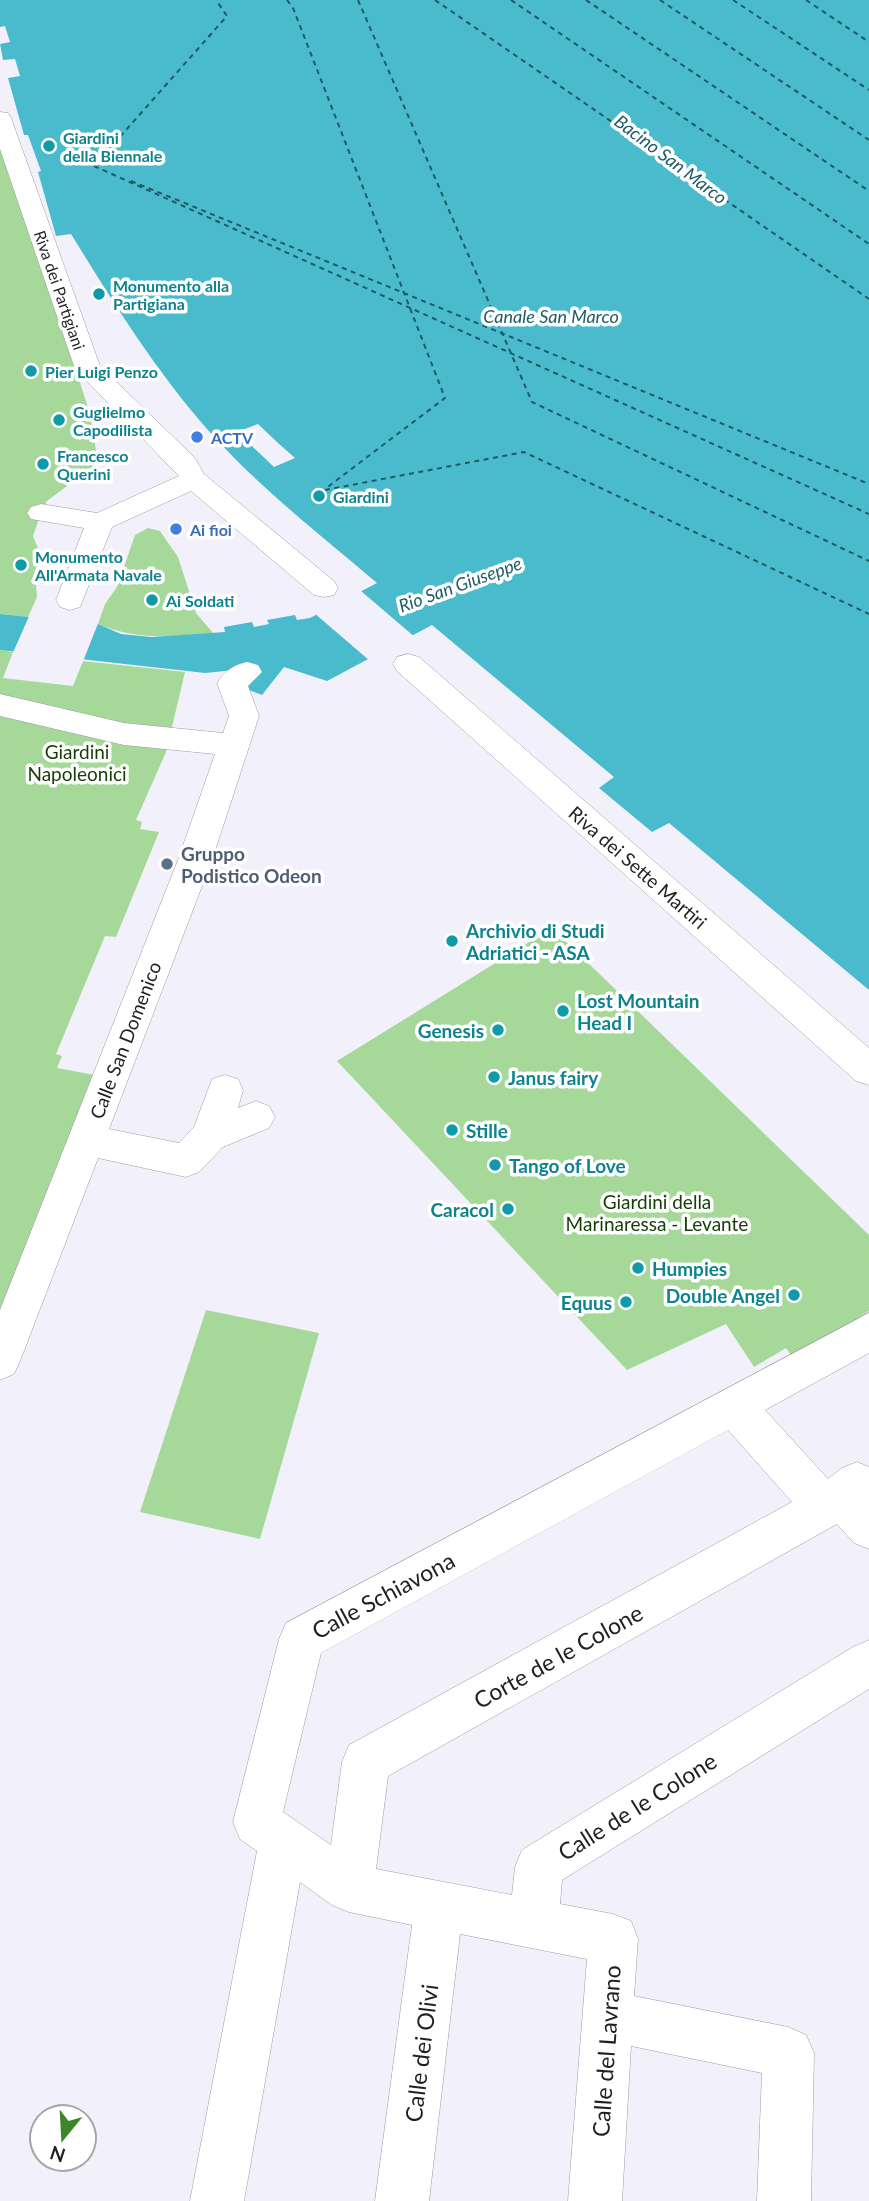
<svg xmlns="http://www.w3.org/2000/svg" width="869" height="2201" font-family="Lato,sans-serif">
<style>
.green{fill:#a6d899}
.water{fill:#49bbcd}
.pier{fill:#f2f1fb}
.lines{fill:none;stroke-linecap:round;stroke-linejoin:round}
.ferry{stroke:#1d5b65;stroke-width:2;stroke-dasharray:5 4.5;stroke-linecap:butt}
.pedestrian-casing{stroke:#9c9ba4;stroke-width:1}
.pedestrian{fill:#fff;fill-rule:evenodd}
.culture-dot{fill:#0f9aa8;stroke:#fff;stroke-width:2.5}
.shop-dot{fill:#3f7fe0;stroke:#fff;stroke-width:2.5}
.service-dot{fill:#5c6f8a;stroke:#fff;stroke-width:2.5}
.labels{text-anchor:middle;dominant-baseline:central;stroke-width:7;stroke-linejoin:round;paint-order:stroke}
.far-culture-label{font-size:16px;font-weight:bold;fill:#0d838f;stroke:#fff;text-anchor:start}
.far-street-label{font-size:16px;fill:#201f22;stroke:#fff}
.far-shop-label{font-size:16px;font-weight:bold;fill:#366cbe;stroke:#fff;text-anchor:start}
.far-water-label{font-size:18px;font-style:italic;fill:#1d5b65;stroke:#fff}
.park-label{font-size:19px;fill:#133e04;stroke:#fff}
.service-label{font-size:19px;font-weight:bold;fill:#4e5e75;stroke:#fff;text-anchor:start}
.street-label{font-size:19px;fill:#201f22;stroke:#fff}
.culture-label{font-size:19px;font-weight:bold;fill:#0d838f;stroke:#fff;text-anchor:start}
.near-street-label{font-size:23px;fill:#201f22;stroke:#fff}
</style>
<rect width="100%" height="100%" fill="#f2f1fb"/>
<g class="green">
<polygon points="0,132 90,414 98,463 47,501 41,513 33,536 39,551 35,574 37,597 28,617 0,614"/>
<path d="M148 528 160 531 178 557 196 613 213 633C171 636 138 641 98 624L105 604 117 587 135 535Z"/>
<polygon points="0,650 13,652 3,678 73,686 83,661 185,672 166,752 136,820 142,822 140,829 159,832 116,937 105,936 56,1054 62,1056 57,1068 100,1076 0,1327"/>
<polygon points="552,928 869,1235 869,1311 795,1361 786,1348 754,1367 726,1324 627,1370 337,1061"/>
<polygon points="206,1310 319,1333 260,1539 140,1512"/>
</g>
<path class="water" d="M0 0H869V990L669 823 652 832 599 788 614 777 432 625 327 681 284 667 262 695 241 687 255 668 205 673 0 650V614L98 624 121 634 151 637 225 632 224 627 252 622 254 627 269 624 267 620 295 615 297 620 310 618 377 583C325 539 264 491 218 441 160 378 116 307 71 234L56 236 38 172 41 171 28 135H24L8 78 20 76 15 59 3 60 0 44 10 42 5 26 0 27Z"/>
<g class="pier">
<polygon points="258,424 278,443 295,458 274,467 237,432"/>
<polygon points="358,589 361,591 416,638 370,661 313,612"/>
<polygon points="30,614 99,621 82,664 12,655"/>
</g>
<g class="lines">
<g class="ferry">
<polyline points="287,0 293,8 445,398 325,489"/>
<polyline points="358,0 532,402 869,561"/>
<polyline points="435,0 869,299"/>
<polyline points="511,0 869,244"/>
<polyline points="586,0 869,191"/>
<polyline points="660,0 869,140"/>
<polyline points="733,0 869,90"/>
<polyline points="806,0 869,42"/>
<polyline points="95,165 227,16 216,0"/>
<polyline points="94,166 869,514"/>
<polyline points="131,181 869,484"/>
<polyline points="325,490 524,452 869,614"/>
</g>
<defs>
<g id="pedestrian">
<polygon points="0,112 8,113 11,118 100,366 195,458 204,474 334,581 338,588 334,595 324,597 314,595 191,491 112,527 80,607 70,610 60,607 56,600 84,528 31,519 27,513 31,507 41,504 97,513 179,476 75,369 0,149"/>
<polygon points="408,654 419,657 869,1048 869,1085 856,1081 397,671 393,664 397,657"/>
<path d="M247 662 258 665 262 672 248 686 259 716 212 860 109 1129 179 1143 194 1127 212 1079 225 1075 238 1079 243 1090 238 1108 256 1101 269 1106 275 1117 269 1128 223 1147 199 1172 186 1177 98 1158 20 1361 14 1374 0 1380V1310L178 860 215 754 124 745 0 716V694L124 723 223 733 229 716 217 683C224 671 234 665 247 662Z"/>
<path d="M869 1313V1353L765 1410 828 1479 842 1468 857 1462 869 1467V1549L854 1543 837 1524 388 1776 376 1869 512 1895 515 1867 522 1850 853 1647 869 1640V1689L562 1880 560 1904 613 1914 631 1921 638 1939 634 1996 788 2027 806 2035 814 2053 811 2201H757L762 2073 631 2046 622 2201H568L587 1959 460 1934 429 2201H375L412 1925 349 1912 332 1905 300 1882 244 2201H190L257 1851 240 1839 233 1822 279 1639 286 1623ZM728 1430 792 1502 349 1745 342 1762 331 1845 283 1812 321 1653Z"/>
</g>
</defs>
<use href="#pedestrian" class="pedestrian-casing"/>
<use href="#pedestrian" class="pedestrian"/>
</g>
<g class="culture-dot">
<circle cx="49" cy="146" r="7"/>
<circle cx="99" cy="294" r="7"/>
<circle cx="31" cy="371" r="7"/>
<circle cx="59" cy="420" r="7"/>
<circle cx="43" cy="464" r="7"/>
<circle cx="319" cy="496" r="7"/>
<circle cx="21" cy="565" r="7"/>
<circle cx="152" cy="600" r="7"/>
<circle cx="452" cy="941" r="7"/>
<circle cx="563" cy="1011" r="7"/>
<circle cx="498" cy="1030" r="7"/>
<circle cx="494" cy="1077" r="7"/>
<circle cx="452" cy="1130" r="7"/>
<circle cx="495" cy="1165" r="7"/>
<circle cx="508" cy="1209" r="7"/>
<circle cx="638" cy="1268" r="7"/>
<circle cx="794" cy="1295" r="7"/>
<circle cx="626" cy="1302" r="7"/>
</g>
<g class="shop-dot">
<circle cx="197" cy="437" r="7"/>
<circle cx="176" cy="529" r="7"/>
</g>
<circle class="service-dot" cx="167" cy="864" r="7"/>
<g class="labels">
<g class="far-culture-label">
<text x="63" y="137">Giardini<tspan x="63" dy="18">della Biennale</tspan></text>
<text x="113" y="285">Monumento alla<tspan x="113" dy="18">Partigiana</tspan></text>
<text x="45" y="371">Pier Luigi Penzo</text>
<text x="73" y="411">Guglielmo<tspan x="73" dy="18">Capodilista</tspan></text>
<text x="57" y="455">Francesco<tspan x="57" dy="18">Querini</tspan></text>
<text x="333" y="496">Giardini</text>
<text x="35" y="556">Monumento<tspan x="35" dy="18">All'Armata Navale</tspan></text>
<text x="166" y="600">Ai Soldati</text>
</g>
<g class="far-street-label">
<text transform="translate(60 290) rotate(71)">Riva dei Partigiani</text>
</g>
<g class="far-shop-label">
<text x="211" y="437">ACTV</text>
<text x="190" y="529">Ai fioi</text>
</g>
<g class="far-water-label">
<text transform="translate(671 159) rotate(37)">Bacino San Marco</text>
<text x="551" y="316">Canale San Marco</text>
<text transform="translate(460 584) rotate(-20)">Rio San Giuseppe</text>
</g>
<g class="park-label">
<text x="77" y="751">Giardini<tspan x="77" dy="22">Napoleonici</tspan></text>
<text x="657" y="1201">Giardini della<tspan x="657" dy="22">Marinaressa - Levante</tspan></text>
</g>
<g class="service-label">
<text x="181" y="853">Gruppo<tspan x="181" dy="22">Podistico Odeon</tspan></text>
</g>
<g class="street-label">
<text transform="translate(638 867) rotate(41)">Riva dei Sette Martiri</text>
<text transform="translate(125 1040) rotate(-69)">Calle San Domenico</text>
</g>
<g class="culture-label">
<text x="466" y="930">Archivio di Studi<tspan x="466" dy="22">Adriatici - ASA</tspan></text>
<text x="577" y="1000">Lost Mountain<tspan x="577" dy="22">Head I</tspan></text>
<text x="484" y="1030" text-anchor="end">Genesis</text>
<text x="508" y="1077">Janus fairy</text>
<text x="466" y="1130">Stille</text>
<text x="509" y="1165">Tango of Love</text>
<text x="494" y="1209" text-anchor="end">Caracol</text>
<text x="652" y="1268">Humpies</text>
<text x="780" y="1295" text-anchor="end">Double Angel</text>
<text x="612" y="1302" text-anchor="end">Equus</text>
</g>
<g class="near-street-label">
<text transform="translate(383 1595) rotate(-28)">Calle Schiavona</text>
<text transform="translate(558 1656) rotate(-29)">Corte de le Colone</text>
<text transform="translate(637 1806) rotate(-32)">Calle de le Colone</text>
<text transform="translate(606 2051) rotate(-86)">Calle del Lavrano</text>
<text transform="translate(421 2053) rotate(-83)">Calle dei Olivi</text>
</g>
</g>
<g transform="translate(63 2138) rotate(198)"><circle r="33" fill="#ffffff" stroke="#a6a5a7" stroke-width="2"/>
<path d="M0-5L12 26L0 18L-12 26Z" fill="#3d852a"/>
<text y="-10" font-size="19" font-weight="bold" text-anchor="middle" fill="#201f22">N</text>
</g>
</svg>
